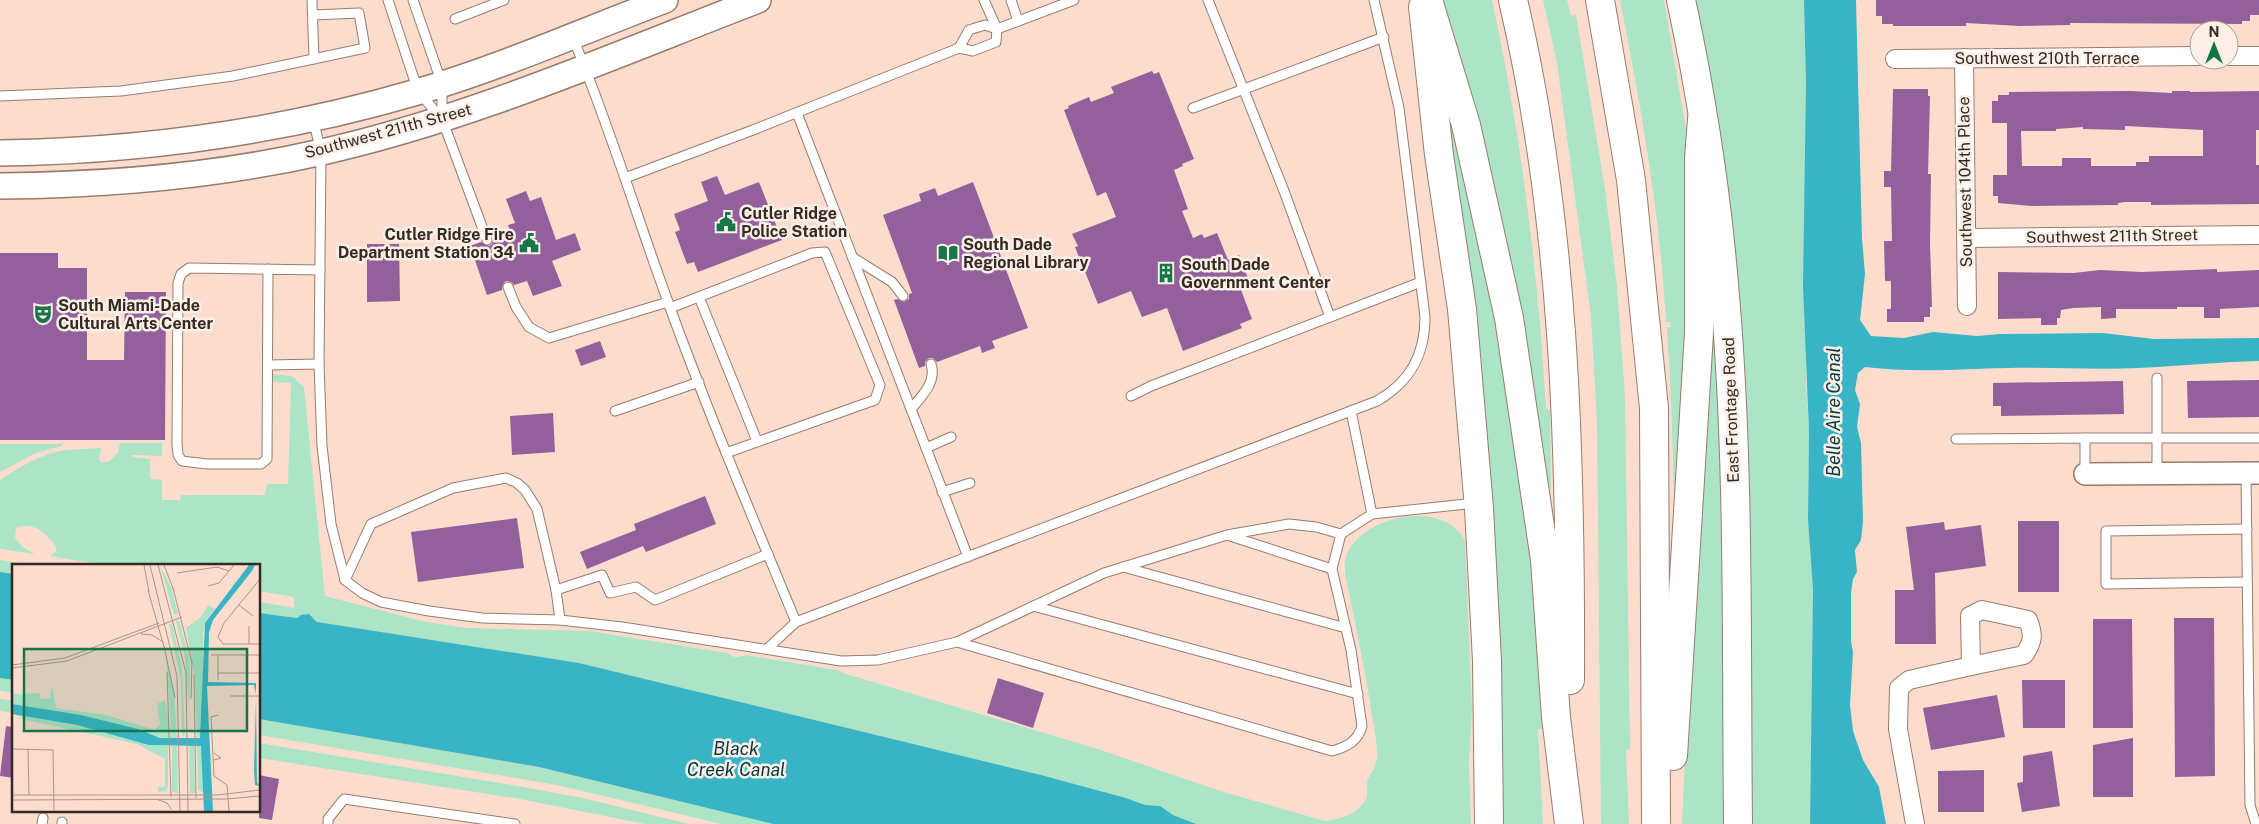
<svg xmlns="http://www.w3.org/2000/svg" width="2259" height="824" font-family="'Public Sans',sans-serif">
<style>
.green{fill:#ace4c7}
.water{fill:#38b4c4}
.building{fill:#94609c;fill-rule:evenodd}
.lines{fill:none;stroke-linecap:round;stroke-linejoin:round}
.service-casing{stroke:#977c6d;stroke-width:11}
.minor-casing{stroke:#977c6d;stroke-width:20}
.tertiary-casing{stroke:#977c6d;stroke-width:24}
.secondary-casing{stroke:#977c6d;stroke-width:28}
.primary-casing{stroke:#977c6d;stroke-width:30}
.motorway-casing{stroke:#977c6d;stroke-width:30}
.service{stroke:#fff;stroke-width:9}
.minor{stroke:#fff;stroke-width:18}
.tertiary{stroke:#fff;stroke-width:21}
.secondary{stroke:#fff;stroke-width:25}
.primary{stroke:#fff;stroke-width:28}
.motorway{stroke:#fff;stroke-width:28}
.labels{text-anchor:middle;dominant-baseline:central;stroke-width:5;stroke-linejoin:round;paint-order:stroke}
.street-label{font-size:16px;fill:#342923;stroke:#fbefe8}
.poi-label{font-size:16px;font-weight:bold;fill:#342923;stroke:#fbefe8;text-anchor:start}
.water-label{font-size:18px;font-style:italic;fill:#003940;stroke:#fbefe8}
.inset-road{fill:none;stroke:#ac9589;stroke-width:1}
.view{fill:#15754b;fill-opacity:0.15;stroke:#15754b;stroke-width:2.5}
.inset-edge{fill:none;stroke:#342923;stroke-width:2.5}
</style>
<rect width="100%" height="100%" fill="#fcddcd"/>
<g class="green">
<path d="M1440 0H1492C1521 134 1538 271 1546 408L1550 411 1551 489 1542 490Z"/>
<polygon points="1543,0 1567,0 1571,16 1576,15 1605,189 1617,287 1625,395 1630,749 1626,751 1629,824 1601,824 1597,423 1591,317 1557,63"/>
<path d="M1620 0H1664L1686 129 1687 146 1686 149 1688 153C1700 295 1684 437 1676 579H1673L1671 560 1676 558 1671 400 1667 327H1671L1670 322H1666C1660 214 1641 106 1620 0Z"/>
<polygon points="1694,0 1804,0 1806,85 1806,381 1809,432 1808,520 1813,590 1810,824 1747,824"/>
<polygon points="1439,69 1462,140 1518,429 1540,637 1543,729 1538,729 1543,824 1502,824"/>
<polygon points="1708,259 1720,388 1729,824 1682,824"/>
<path d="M273 374 292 376 304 387 325 596 426 622 467 628 590 631 727 653C735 658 736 658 746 655L837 670 846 674 1098 749 1217 790 1325 821C1340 819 1356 815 1365 801 1368 796 1367 789 1367 783 1369 774 1376 768 1377 758 1378 742 1373 725 1371 709 1364 664 1354 619 1345 574 1345 567 1344 561 1347 554 1363 515 1443 499 1465 540L1472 710 1469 761 1471 824H1196L1173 815 1160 806 1145 805 1126 798 1041 775 579 663 324 623 317 622 314 618H297L259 613V602L294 608V597L259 591V565C189 565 118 570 50 556L56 552V547C49 534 31 520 16 528L15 538 24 548 35 554 0 549V480C18 468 44 452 67 450 77 449 90 449 101 448L99 459 101 462H108L118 453 120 443H162V456L132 455V457L150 459V479L162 480V500H180L181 495H265L267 484H288L291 383 273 382Z"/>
<polygon points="0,444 62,444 62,446 36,453 0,472"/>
<polygon points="0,560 32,565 14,565 14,574 0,572"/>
<polygon points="0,678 14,680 14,693 0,691"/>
<polygon points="0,699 14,701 14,713 0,711"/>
<polygon points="259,719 539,767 773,824 722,824 557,785 259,735"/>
<polygon points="259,743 518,786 583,798 689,824 645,824 520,799 259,758"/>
</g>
<g class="water">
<path d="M1804 0H1856L1862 239 1865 274 1860 320 1871 336 1904 338 1933 332 1977 336 2000 334 2103 333 2154 339 2259 338V361C2218 362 2178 366 2138 368 2095 370 2052 367 2009 368 1958 369 1915 373 1865 367L1858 373 1855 390 1860 404 1857 427 1861 443 1863 521 1861 540 1855 550 1857 572 1853 579 1851 593V641L1853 652 1850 705 1853 731 1863 760 1879 787 1886 824H1810L1813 590 1808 520 1809 432 1803 286 1806 85Z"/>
<polygon points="0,572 14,574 14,680 0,678"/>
<polygon points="259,613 297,618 301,615 309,614 317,622 324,623 579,663 1041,775 1126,798 1145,805 1160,806 1173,815 1196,824 773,824 539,767 259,719"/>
</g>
<g class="building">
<polygon points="1876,0 2259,0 2259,15 2250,15 2250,21 2242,21 2242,24 2070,23 2070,25 2020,26 1966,23 1966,26 1893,26 1893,24 1882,24 1882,16 1876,16"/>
<polygon points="1152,71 1154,74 1159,72 1194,159 1182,164 1183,166 1174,170 1188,209 1182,211 1193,238 1202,234 1204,238 1217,233 1228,260 1239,255 1251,286 1241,290 1252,319 1240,324 1242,328 1183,351 1167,308 1142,317 1131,291 1098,304 1075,247 1078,246 1072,234 1116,217 1106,192 1097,196 1064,110 1069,108 1068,106 1089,97 1091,102 1114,93 1111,87"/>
<polygon points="1893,89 1928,89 1928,96 1930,96 1928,174 1931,174 1930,243 1932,307 1930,307 1930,317 1924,317 1924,322 1887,322 1887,309 1891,309 1891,281 1885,281 1884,241 1892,241 1891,187 1884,187 1884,171 1891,171"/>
<path d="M2130 91 2172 93V91H2190V92L2259 91V130H2256V165H2259V204L2151 205V202H2125L2118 203V205L2031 206 1998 203V196H1993V175H2007V123H1992V101H1998V95H2009V92ZM2125 126 2203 130V156H2149V162H2136V166H2091V158H2062V166H2022L2021 131H2056V129L2083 127V129L2125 130Z"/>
<polygon points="717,176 725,195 759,182 782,240 698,272 694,262 687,264 675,232 680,230 674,214 708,201 701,182"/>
<polygon points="973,182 1028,328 992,341 995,348 982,353 980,346 937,362 933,358 929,358 925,362 925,366 919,368 894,300 897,299 904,302 909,299 909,294 912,293 883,215 921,201 919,194 935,188 938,196"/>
<polygon points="526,191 530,201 541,197 556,240 575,233 581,250 552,261 562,286 533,296 527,281 514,285 511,282 506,281 503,284 502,290 487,295 470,246 481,242 489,246 492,244 493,238 510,232 508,225 515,223 506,199"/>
<polygon points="367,244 399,244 400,301 367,302"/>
<polygon points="0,253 58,253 58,268 87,268 87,360 124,360 125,292 166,292 165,440 0,440"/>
<polygon points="2217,269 2217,272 2259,270 2259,307 2220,309 2220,318 2204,318 2204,307 2177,307 2177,309 2116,309 2116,318 2101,319 2101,307 2073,308 2061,310 2060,318 2057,318 2057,325 2041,325 2041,318 1998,319 1998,272 2074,273 2100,270 2142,272"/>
<polygon points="600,341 606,357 581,366 575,350"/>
<polygon points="2259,380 2259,417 2188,418 2187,381"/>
<polygon points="2123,381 2124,414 2001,416 2001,406 1993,406 1993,383"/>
<polygon points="553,413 555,452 512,455 510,416"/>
<polygon points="705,496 716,524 646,552 643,546 587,569 580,552 636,530 634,524"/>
<polygon points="517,518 524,568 418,582 411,532"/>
<rect x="2018" y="521" width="41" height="71"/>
<polygon points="1944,522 1945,530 1981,525 1986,566 1935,573 1936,644 1895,644 1895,590 1914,590 1906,527"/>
<polygon points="2174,618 2214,618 2215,776 2175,777"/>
<polygon points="2093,619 2132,619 2133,728 2093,728"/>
<polygon points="998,678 1044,693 1033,728 987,713"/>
<polygon points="2022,680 2065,680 2065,728 2023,728"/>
<polygon points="1997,695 2005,737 1931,750 1923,708"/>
<polygon points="6,726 14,727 14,778 0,776"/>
<polygon points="2133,738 2133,797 2093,797 2093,745"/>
<polygon points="2052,751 2060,806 2022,812 2017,783 2023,782 2023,756"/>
<polygon points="1984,770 1984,812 1938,812 1938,771"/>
<polygon points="259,775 279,779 272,820 259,818"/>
</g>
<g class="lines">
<defs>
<g id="service">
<polyline points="312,0 314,59"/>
<polyline points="388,0 418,91 440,117"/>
<polyline points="413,0 442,84 442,119 487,240"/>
<polyline points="1011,0 1018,21"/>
<polyline points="1208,0 1284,191 1330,317"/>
<polyline points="455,19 504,0"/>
<path d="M573 38C609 125 636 214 668 302 707 410 752 516 796 622"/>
<polyline points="959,48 969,30 985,25 997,29 1074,0"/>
<polyline points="0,96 121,91 233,76 365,48 359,13 313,15"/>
<polyline points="1193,108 1384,37"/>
<polyline points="797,113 968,557"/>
<path d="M313 119 321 152 319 364 322 446 331 524 345 580 362 593 381 602 429 611 482 618 560 620 622 627 841 661 878 660 957 642 1332 751C1347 747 1358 741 1362 726L1351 650 1332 569 1341 534 1372 514"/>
<polyline points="625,178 753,130 959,48 973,51 996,42 997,29 984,0"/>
<polyline points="852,257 892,282 903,296"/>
<polyline points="268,269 267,459 261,464 207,464 182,461 178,455 177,444 178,283 181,274 189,268 320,270"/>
<polyline points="508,287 516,307 529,327 549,338 668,302"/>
<polyline points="699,297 757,441"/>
<polyline points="670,308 812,253 825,252 880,385 875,400 726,453"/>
<polyline points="268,365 319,364"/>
<polyline points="2157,378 2157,473"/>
<polyline points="1131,396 1151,386 1421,282"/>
<path d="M911 409C922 396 937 382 931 364"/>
<polyline points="615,411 699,382"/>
<polyline points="1351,411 1372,514 1476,503"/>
<polyline points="2085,438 2259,438"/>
<polyline points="1956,439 2085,438 2085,474"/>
<polyline points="926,448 951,437"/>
<polyline points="2246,474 2250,805 2256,824"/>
<polyline points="942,492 970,483"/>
<polyline points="2247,529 2106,531 2106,584 2247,582"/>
<polyline points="1230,536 1332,569"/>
<polyline points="1123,567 1346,628"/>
<polyline points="345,580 371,524 453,488 506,478 517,483 525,490 537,509 556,590 560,620"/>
<polyline points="556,590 602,575 610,593 636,587 655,600 768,554"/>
<polyline points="1033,606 1358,694"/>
<polyline points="957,642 1104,573 1227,535 1289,524 1316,527 1341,534"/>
<path d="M767 649 796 622 1377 401C1410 382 1425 355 1425 317L1399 108 1374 0"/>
<polyline points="42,824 43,818"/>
<polyline points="62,824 62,822"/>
<polyline points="328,824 328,819 344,799 515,824"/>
</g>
<g id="minor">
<polyline points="2229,56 2259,56"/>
<polyline points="1964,58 1967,306"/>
<polyline points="1895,59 2199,56"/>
<polyline points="1966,238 2259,235"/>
<path d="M1982 610 2028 620C2034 635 2033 642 2024 655L1971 666 1970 616Z"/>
<polyline points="1915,824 1898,729 1899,688 1909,680 1971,666"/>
</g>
<polyline id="tertiary" points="2085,474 2259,473"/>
<g id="secondary">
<path d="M0 153C142 151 281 132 417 92 502 67 583 31 665 0"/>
<path d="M0 186C107 185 217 176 322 152 472 118 615 55 758 0"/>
</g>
<g id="primary">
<path d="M1681 0C1701 93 1716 189 1724 284 1740 463 1736 644 1738 824"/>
<polyline points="1423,7 1439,155 1462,309 1479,508 1487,661 1489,824"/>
</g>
<g id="motorway">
<polyline points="1428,0 1466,125 1509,318 1545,560 1556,717 1569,824"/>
<path d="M1513 0C1565 222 1571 453 1570 680"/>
<polyline points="1600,0 1631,180 1654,408 1656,824"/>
<polyline points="1673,756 1699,333 1699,158 1702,119"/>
</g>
</defs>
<use href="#service" class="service-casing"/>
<use href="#minor" class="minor-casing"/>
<use href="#tertiary" class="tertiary-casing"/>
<use href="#secondary" class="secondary-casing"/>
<use href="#primary" class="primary-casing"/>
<use href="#motorway" class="motorway-casing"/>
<use href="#service" class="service"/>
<use href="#minor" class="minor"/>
<use href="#tertiary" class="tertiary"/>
<use href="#secondary" class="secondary"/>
<use href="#primary" class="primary"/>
<use href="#motorway" class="motorway"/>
</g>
<defs>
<symbol id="civic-bare" viewBox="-9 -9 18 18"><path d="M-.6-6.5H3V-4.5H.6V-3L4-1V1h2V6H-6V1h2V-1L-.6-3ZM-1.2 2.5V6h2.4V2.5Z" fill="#15754b" stroke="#fbefe8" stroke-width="2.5" paint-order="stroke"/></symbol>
<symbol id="library-bare" viewBox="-9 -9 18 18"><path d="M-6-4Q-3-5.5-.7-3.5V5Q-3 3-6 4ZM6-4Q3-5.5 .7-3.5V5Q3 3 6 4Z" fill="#15754b" stroke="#fbefe8" stroke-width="2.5" paint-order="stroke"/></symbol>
<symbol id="building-bare" viewBox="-9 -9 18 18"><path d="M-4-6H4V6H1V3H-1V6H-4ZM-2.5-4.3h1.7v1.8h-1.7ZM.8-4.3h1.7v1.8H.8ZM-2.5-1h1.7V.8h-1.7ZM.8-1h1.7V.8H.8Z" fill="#15754b" stroke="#fbefe8" stroke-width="2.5" paint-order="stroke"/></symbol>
<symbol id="theatre-bare" viewBox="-9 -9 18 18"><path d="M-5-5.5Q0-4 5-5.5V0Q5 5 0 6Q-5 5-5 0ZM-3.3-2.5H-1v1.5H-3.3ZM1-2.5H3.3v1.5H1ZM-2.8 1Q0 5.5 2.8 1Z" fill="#15754b" stroke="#fbefe8" stroke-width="2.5" paint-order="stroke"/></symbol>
</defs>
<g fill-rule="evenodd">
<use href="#civic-bare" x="712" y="208" width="28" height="28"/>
<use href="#civic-bare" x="515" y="229" width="28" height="28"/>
<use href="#library-bare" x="934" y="239" width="28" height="28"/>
<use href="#building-bare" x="1152" y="259" width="28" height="28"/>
<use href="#theatre-bare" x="29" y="300" width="28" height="28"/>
</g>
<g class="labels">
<g class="street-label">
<text x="2047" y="58">Southwest 210th Terrace</text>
<text transform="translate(388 131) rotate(-15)">Southwest 211th Street</text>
<text transform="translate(1965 182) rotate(-91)">Southwest 104th Place</text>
<text transform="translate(2112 236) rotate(-1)">Southwest 211th Street</text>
<text transform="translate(1731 410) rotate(-92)">East Frontage Road</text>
</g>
<g class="poi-label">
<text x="741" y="213">Cutler Ridge<tspan x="741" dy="18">Police Station</tspan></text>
<text x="514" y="234" text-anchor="end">Cutler Ridge Fire<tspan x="514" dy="18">Department Station 34</tspan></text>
<text x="963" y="244">South Dade<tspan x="963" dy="18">Regional Library</tspan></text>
<text x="1181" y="264">South Dade<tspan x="1181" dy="18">Government Center</tspan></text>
<text x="58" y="305">South Miami-Dade<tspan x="58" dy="18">Cultural Arts Center</tspan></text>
</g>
<g class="water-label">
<text transform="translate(1833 412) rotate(-90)">Belle Aire Canal</text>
<text x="736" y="748">Black<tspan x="736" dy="21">Creek Canal</tspan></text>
</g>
</g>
<g transform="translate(12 564)">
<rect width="248" height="248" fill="#fcddcd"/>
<path d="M148 1 159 23 166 50 162 51ZM196 41 203 45 193 58 191 69V164L190 172 185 174 182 109 174 64 189 53ZM167 56 178 98 177 143 173 94 164 57ZM160 59 170 104 173 172H170L169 117 157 60ZM154 92 162 128 165 175 145 173 126 165 69 151 0 140V130L2 127V130L28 129V135L38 134 40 122 44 144 94 151 143 166 148 160 145 140 153 136 160 173ZM0 150 65 161 135 180 156 182V225L155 222 154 227 146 228V223H153V195L125 180 0 153 17 155ZM177 181H182L183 229H178ZM185 181 191 185V228L186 226ZM160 182H165L166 229 160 228Z" fill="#ace4c7"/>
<path d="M237 1H243L240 7 201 56 197 68 196 118 244 119V130L242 121 195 122 201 247H192L189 182 137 181 65 161 0 150V140L69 151 126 165 148 174H188L193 59ZM244 134 245 218 247 222 243 221 242 206Z" fill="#38b4c4"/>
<path class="inset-road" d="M132 1 137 28M138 1 165 112 168 247M146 1 174 109 176 247M152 1 162 27M165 9 205 3 217 7M248 15 212 59 206 73 211 80H248M196 22 207 19 222 1M161 24 180 99M136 26 152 83M227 41 241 52M237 62V80M129 70 140 71 151 78M152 82 163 134M199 91H248M206 91V116M0 101 53 94 147 59M0 104 55 97 170 53M155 108 159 233M206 109H248M182 111 184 234M218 132H248M179 135 180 97M206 151 199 153 202 212 215 221 217 247M0 185 41 186 42 247M16 185 17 231M202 189 209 194 202 196M0 231H205L248 226M144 235 155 239 159 245M0 236 214 235 248 232"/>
<path class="view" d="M12 85H235V167H12Z"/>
<rect width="248" height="248" class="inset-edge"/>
</g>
<g transform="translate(2214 45)"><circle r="24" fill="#fbefe8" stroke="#aba099"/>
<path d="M0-4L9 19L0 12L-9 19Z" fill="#15754b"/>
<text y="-8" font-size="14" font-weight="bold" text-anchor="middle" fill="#342923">N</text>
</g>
</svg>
